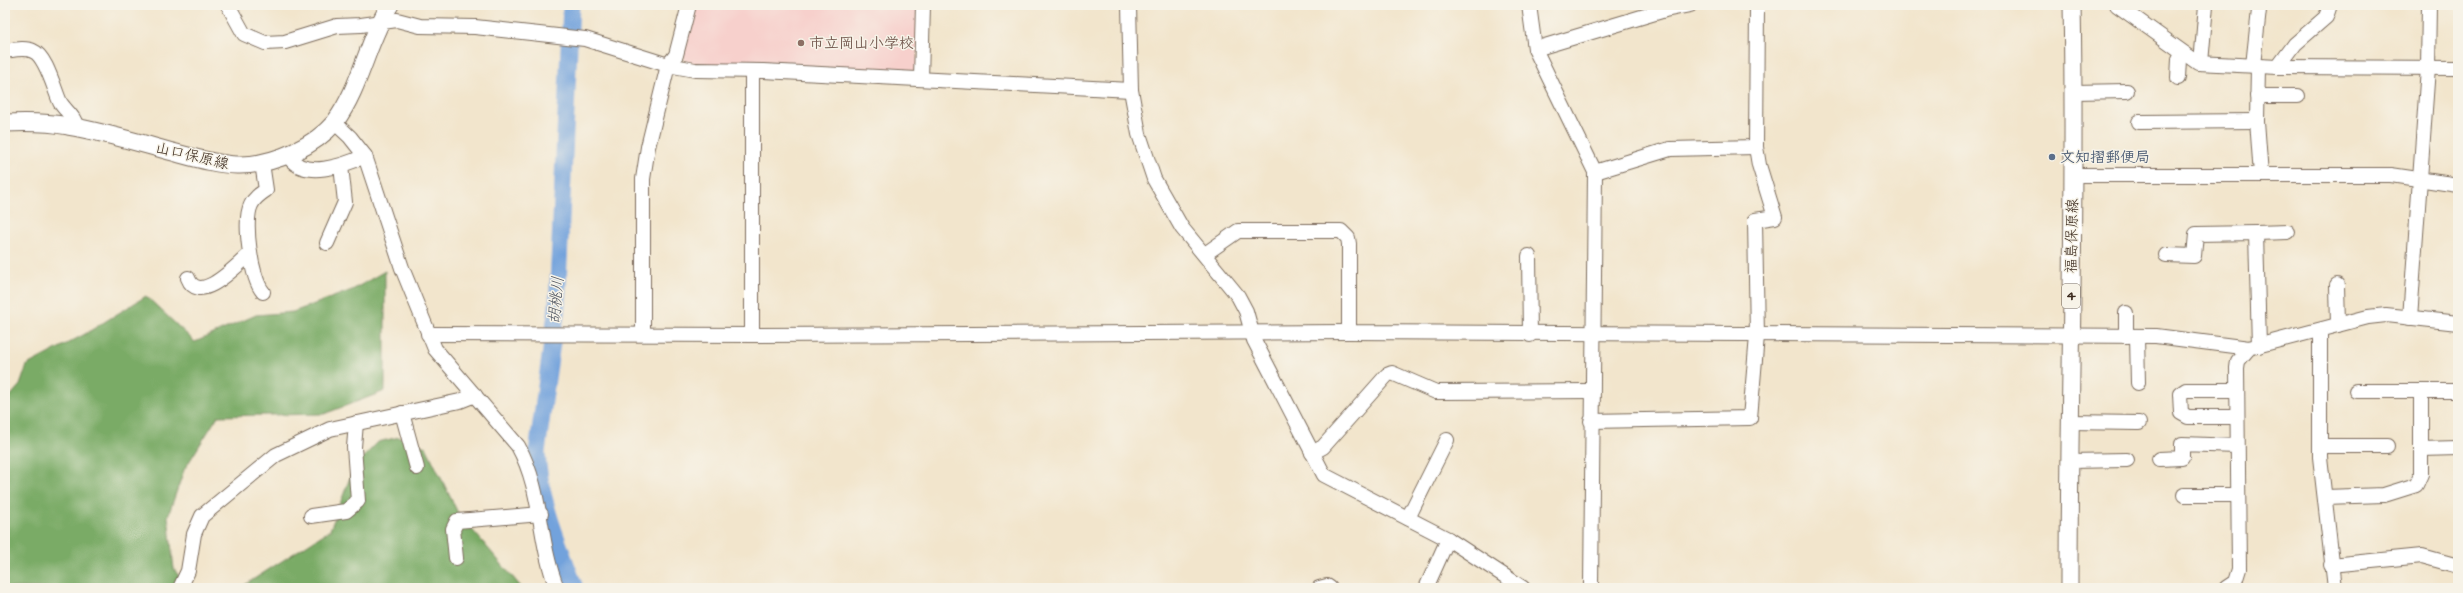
<svg xmlns="http://www.w3.org/2000/svg" width="2463" height="593" font-family="'Architects Daughter','Klee One',sans-serif">
<style>
.built{fill:#f7d0cc}
.forest{fill:#7aab66;stroke:#5a6a42}
.lines{fill:none;stroke-linecap:round;stroke-linejoin:round}
.river{stroke:#72a2dc;stroke-width:17}
.minor-casing{stroke:#7b6b5b;stroke-width:16}
.major-casing{stroke:#7b6b5b;stroke-width:19}
.minor{stroke:#fff;stroke-width:14}
.major{stroke:#fff;stroke-width:17}
.education-dot{fill:#8d6e63;stroke:#f7f3e8;stroke-width:1.5}
.service-dot{fill:#5c6f8a;stroke:#f7f3e8;stroke-width:1.5}
.labels{text-anchor:middle;dominant-baseline:central;stroke-width:3;stroke-linejoin:round;paint-order:stroke}
.shield{fill:#f7f3e8;stroke:#73665b;stroke-width:1}
.shield-label{font-size:14px;font-weight:bold;fill:#3b2a1e}
.education-label{font-size:15px;font-weight:bold;fill:#785e54;stroke:#f7f3e8;text-anchor:start}
.street-label{font-size:15px;fill:#3b2a1e;stroke:#f7f3e8}
.service-label{font-size:15px;font-weight:bold;fill:#4e5e75;stroke:#f7f3e8;text-anchor:start}
.water-label{font-size:16px;font-style:italic;fill:#4e5460;stroke:#f7f3e8}
</style>
<rect width="100%" height="100%" fill="#f7f3e8"/>
<filter id="ink" filterUnits="userSpaceOnUse"><feTurbulence type="fractalNoise" baseFrequency=".025" numOctaves="2"/><feDisplacementMap in="SourceGraphic" scale="8" xChannelSelector="R" yChannelSelector="G"/><feConvolveMatrix kernelMatrix="1 2 1 2 8 2 1 2 1" color-interpolation-filters="sRGB"/></filter>
<filter id="wash" filterUnits="userSpaceOnUse"><feTurbulence type="fractalNoise" baseFrequency=".012" numOctaves="4" result="noise"/><feDisplacementMap in="SourceGraphic" scale="16" xChannelSelector="R" yChannelSelector="G"/><feGaussianBlur stdDeviation="0.9" result="paint"/><feColorMatrix in="noise" values="0 0 0 0 0 0 0 0 0 0 0 0 0 0 0 0 0 1.4 0 .05"/><feComposite in="paint" operator="in"/></filter>
<g filter="url(#wash)">
<rect width="100%" height="100%" fill="#f2e5cc"/>
<polygon class="built" points="693,5 918,5 917,70 912,75 698,65 686,62 682,53"/>
<g class="forest">
<polygon points="385,271 385,391 324,414 218,416 184,470 168,516 174,569 187,588 5,588 5,402 20,385 27,365 85,334 146,296 195,342 256,315 293,312 352,290"/>
<polygon points="399,437 426,447 458,513 522,588 240,588 330,530 354,467 378,442"/>
</g>
<g class="lines">
<path class="river" d="M571 5 557 306 537 452C539 498 559 545 575 588"/>
</g>
</g>
<g filter="url(#ink)">
<g class="lines">
<defs>
<g id="minor">
<polyline points="228,5 244,34 265,43 285,42 337,26 361,25 397,20 420,26 475,27 585,39 668,65 695,70 763,71 1131,90"/>
<polyline points="1129,5 1131,90 1139,134 1154,179 1182,228 1238,296 1246,311 1254,340 1324,475 1448,539 1523,588"/>
<polyline points="1529,5 1535,49 1595,172 1591,588"/>
<polyline points="2117,5 2198,63 2278,67 2458,68"/>
<polyline points="1535,49 1665,10 1690,5"/>
<path d="M5 51C13 50 25 47 33 51 46 56 54 89 60 102 65 111 76 117 76 128"/>
<polyline points="2201,63 2206,5"/>
<polyline points="2253,65 2259,10"/>
<polyline points="2258,66 2257,121 2261,175"/>
<polyline points="2278,67 2295,44 2326,17 2330,5"/>
<polyline points="752,71 752,335"/>
<polyline points="2178,78 2179,59 2183,53"/>
<polyline points="921,79 923,5"/>
<polyline points="2074,92 2127,91"/>
<polyline points="2257,96 2298,96"/>
<path d="M334 122 350 137 365 156 402 268 435 349 518 446C543 491 538 542 557 588"/>
<polyline points="2139,122 2257,121"/>
<path d="M288 155C302 181 345 165 365 156"/>
<path d="M262 163 266 190C260 194 254 198 251 205 243 221 251 278 263 292"/>
<polyline points="1595,172 1670,149 1756,147"/>
<polyline points="2074,175 2391,175 2458,185"/>
<polyline points="2256,233 2288,232"/>
<polyline points="327,243 345,202 341,166"/>
<polyline points="1205,254 1238,231 1341,231 1348,238 1349,244 1349,332 2156,336 2249,348 2368,317 2386,315 2458,323"/>
<polyline points="2166,255 2194,256 2196,234 2256,233 2259,346"/>
<polyline points="1529,256 1530,335"/>
<path d="M188 278C199 307 238 264 250 254"/>
<polyline points="2337,285 2338,325"/>
<polyline points="2126,313 2126,336"/>
<polyline points="2410,318 2428,68 2429,5"/>
<polyline points="2320,330 2320,457 2335,588"/>
<polyline points="428,334 759,335 1349,332"/>
<polyline points="643,334 643,179 648,147 668,65 676,55 689,5"/>
<polyline points="2137,336 2138,383"/>
<polyline points="2237,390 2186,390 2180,394 2181,413 2188,417 2237,417"/>
<polyline points="2356,391 2456,391"/>
<polyline points="402,413 417,468"/>
<polyline points="1591,421 1750,418 1757,336 1755,220 1775,217 1759,165 1756,147 1757,5"/>
<polyline points="2069,422 2139,423"/>
<polyline points="2320,446 2387,446"/>
<polyline points="2421,449 2458,448"/>
<polyline points="1312,453 1323,447 1387,375 1392,373 1436,392 1592,391"/>
<polyline points="2159,459 2182,458 2182,444 2237,446"/>
<polyline points="2069,461 2127,460"/>
<polyline points="2184,495 2238,495"/>
<polyline points="2325,497 2384,495 2416,485 2421,474 2421,391"/>
<polyline points="311,516 346,511 358,501 354,447 356,423"/>
<polyline points="1408,518 1447,440"/>
<polyline points="456,558 453,529 457,521 541,514"/>
<polyline points="2331,565 2422,556 2458,566"/>
<polyline points="180,588 188,571 194,534 202,516 276,455 330,429 460,401 475,395"/>
<polyline points="1319,588 1327,586 1330,588"/>
<polyline points="1426,588 1448,539"/>
<polyline points="2226,588 2235,582 2239,569 2237,368 2238,361 2249,348"/>
</g>
<g id="major">
<path d="M5 123C26 122 47 122 68 126 105 132 143 144 180 154 224 166 250 172 294 152 309 145 324 135 335 122 361 87 367 41 390 5"/>
<path d="M2069 588C2069 394 2076 199 2072 5"/>
</g>
</defs>
<use href="#minor" class="minor-casing"/>
<use href="#major" class="major-casing"/>
<use href="#minor" class="minor"/>
<use href="#major" class="major"/>
</g>
</g>
<circle class="education-dot" cx="801" cy="43" r="4"/>
<circle class="service-dot" cx="2052" cy="157" r="4"/>
<g class="labels">
<rect class="shield" x="2062" y="284" width="18" height="24" rx="3"/>
<g class="shield-label">
<text x="2071" y="296">4</text>
</g>
<g class="education-label">
<text x="809" y="43">市立岡山小学校</text>
</g>
<g class="street-label">
<text transform="translate(192 156) rotate(13)">山口保原線</text>
<text transform="translate(2072 236) rotate(-89)">福島保原線</text>
</g>
<g class="service-label">
<text x="2060" y="157">文知摺郵便局</text>
</g>
<g class="water-label">
<text transform="translate(556 300) rotate(-85)">胡桃川</text>
</g>
</g>
<rect width="2463" height="593" fill="none" stroke="#f7f3e8" stroke-width="20"/>
</svg>
